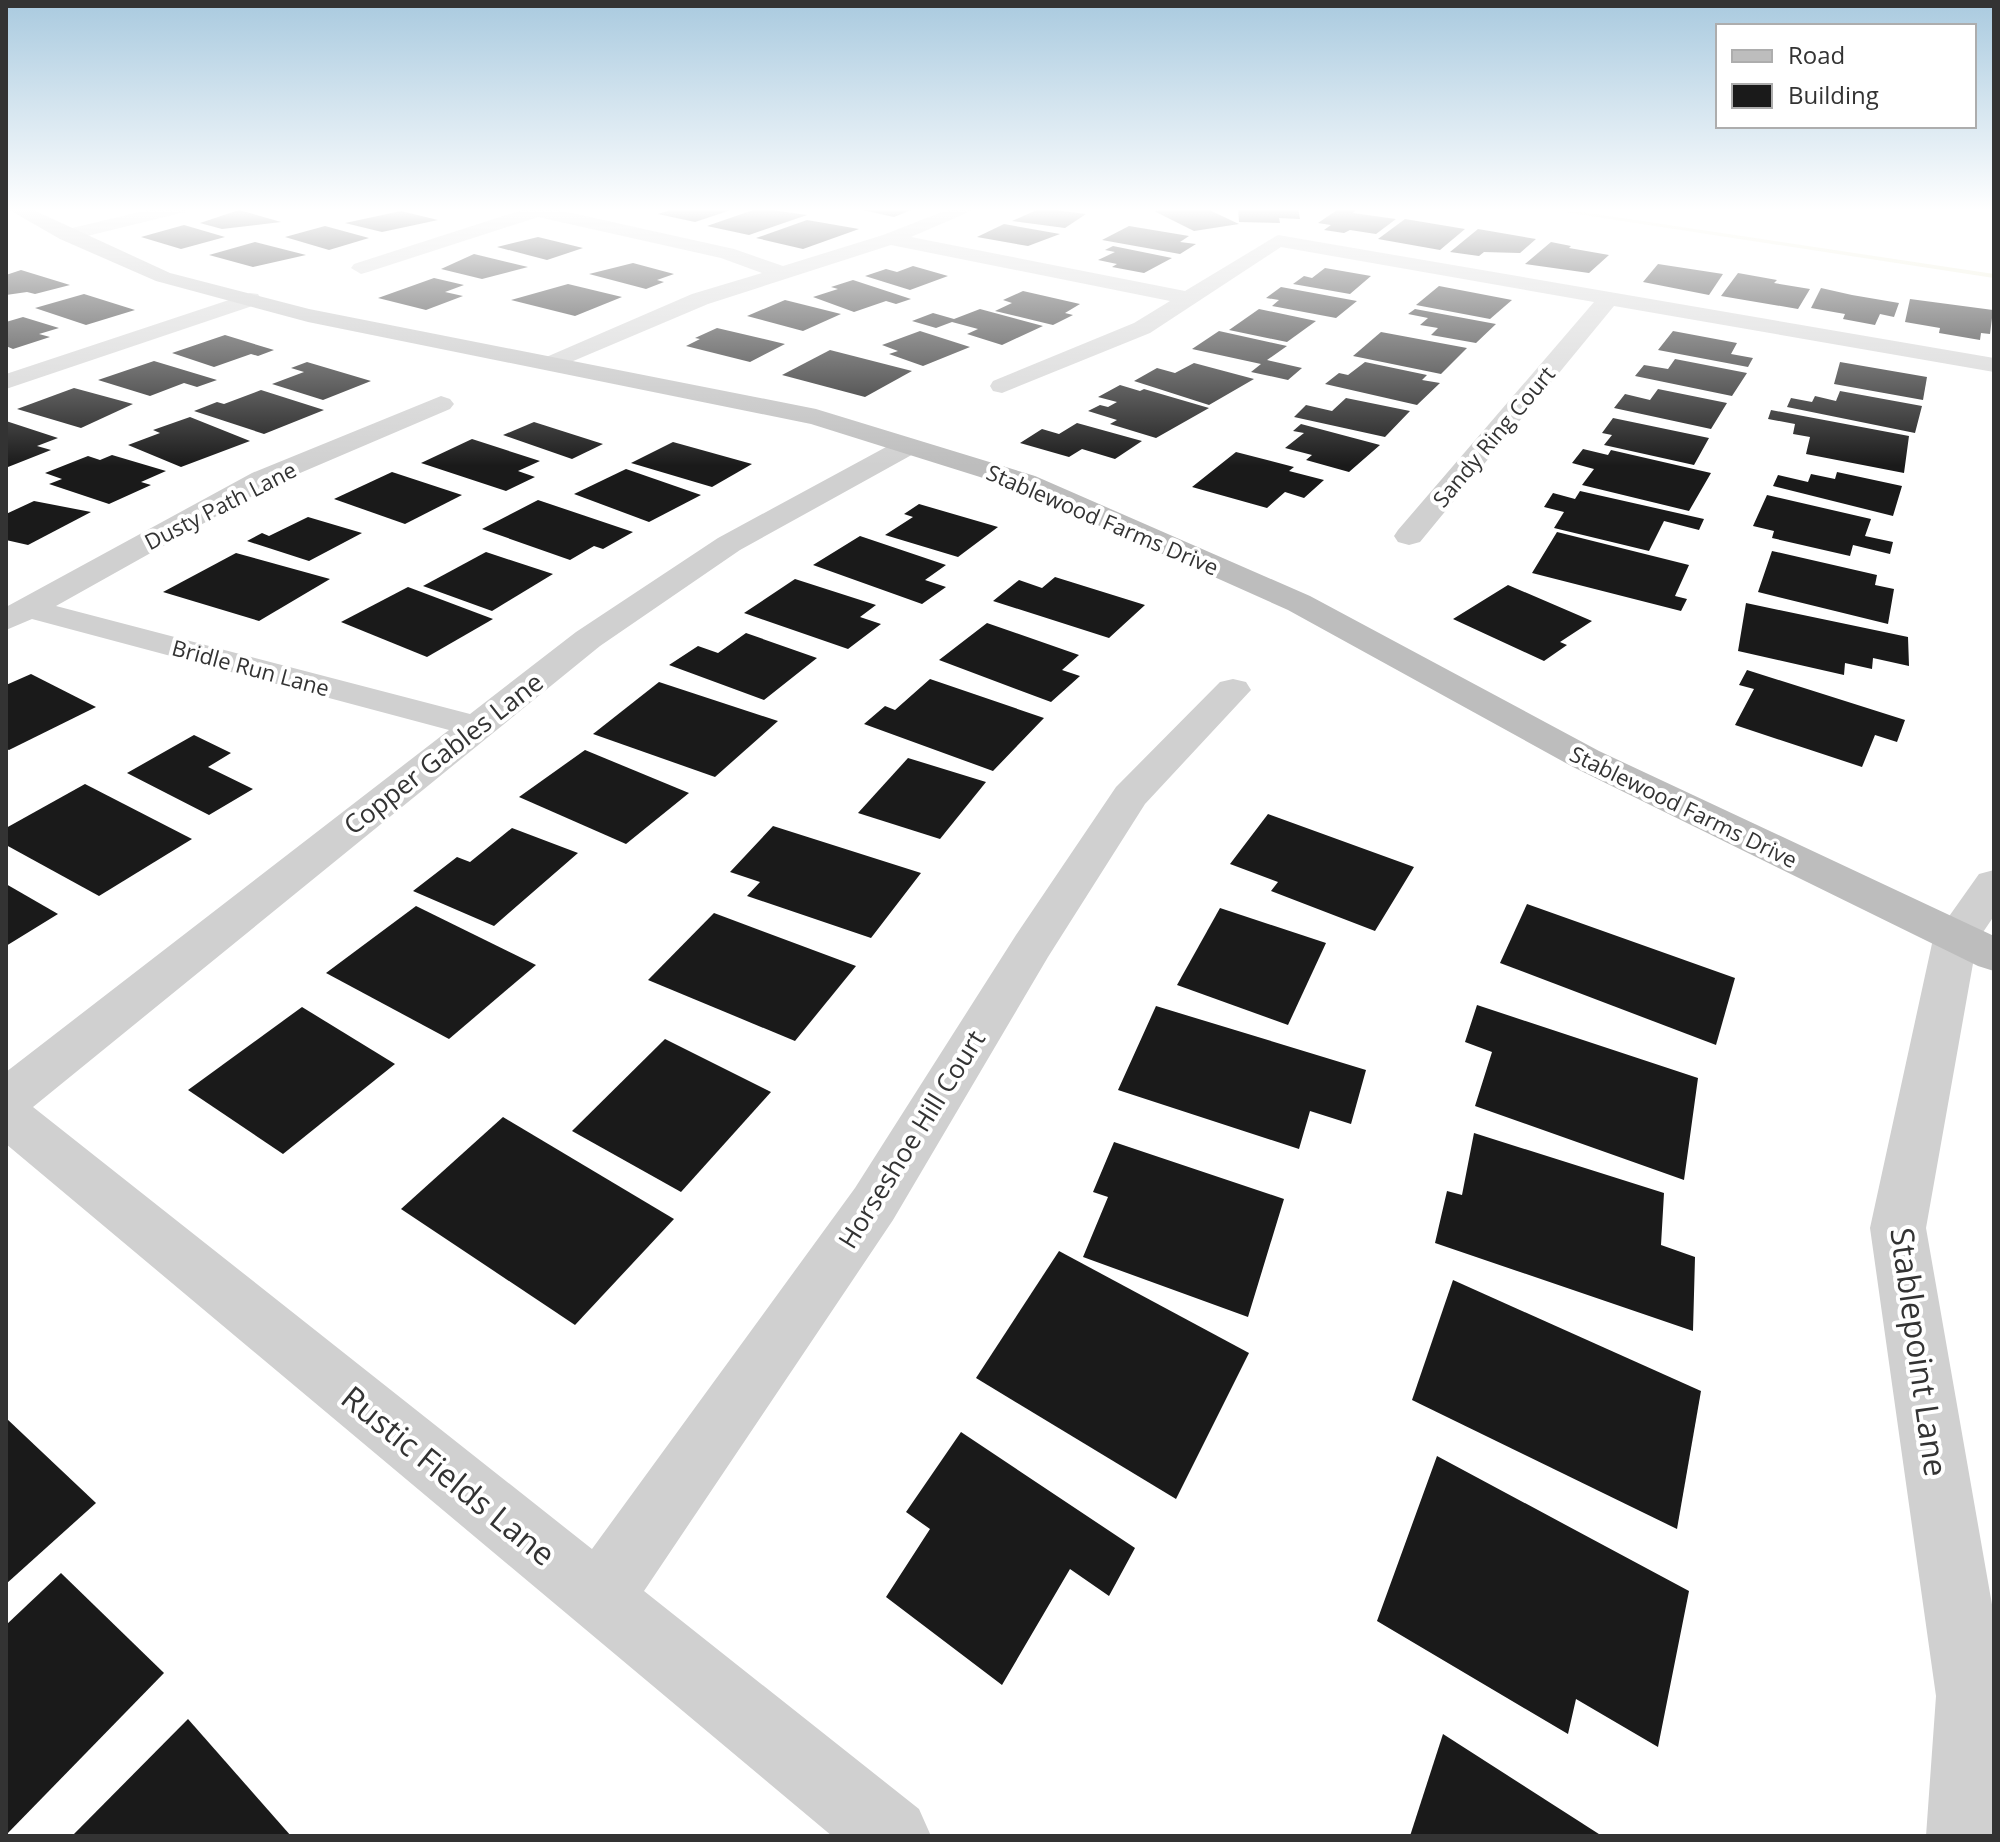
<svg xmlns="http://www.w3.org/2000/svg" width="2000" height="1842" font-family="'Open Sans',sans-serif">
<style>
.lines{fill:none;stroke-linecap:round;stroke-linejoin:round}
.stream{fill:#ebead1;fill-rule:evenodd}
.building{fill:#1a1a1a}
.street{fill:#d0d0d0;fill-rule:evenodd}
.secondary{fill:#bdbdbd;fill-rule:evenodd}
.labels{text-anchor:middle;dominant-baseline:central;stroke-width:8;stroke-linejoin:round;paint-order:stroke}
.far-street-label{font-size:22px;fill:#333;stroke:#fff}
.street-label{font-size:26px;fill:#333;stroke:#fff}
.near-street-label{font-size:32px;fill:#333;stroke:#fff}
</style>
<rect width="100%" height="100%" fill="#fff"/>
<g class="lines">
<polygon class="stream" points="1538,208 1555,208 1994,274 1994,278"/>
</g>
<g class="building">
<polygon points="676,208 734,208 734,209 695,222 658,214"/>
<polygon points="759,208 807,215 749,235 707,226"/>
<polygon points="853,208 916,208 894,217"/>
<polygon points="1041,208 1086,214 1065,228 1012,221"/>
<polygon points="1176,208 1205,208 1239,224 1194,231 1154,211"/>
<polygon points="1238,208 1298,208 1300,219 1279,218 1280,223 1239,222"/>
<polygon points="1340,208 1356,210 1353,213 1396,219 1376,234 1350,230 1344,233 1324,230 1331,225 1318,223"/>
<polygon points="239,210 281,222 222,229 200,223"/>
<polygon points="401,211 438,220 382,232 345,223"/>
<polygon points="1405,219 1465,229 1440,250 1378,239"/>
<polygon points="807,220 859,229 803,249 756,238"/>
<polygon points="1004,224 1060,234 1028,246 977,237"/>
<polygon points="184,225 225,237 181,249 141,237"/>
<polygon points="325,226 369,238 329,250 285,237"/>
<polygon points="1129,226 1189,236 1180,242 1196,244 1180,254 1102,240"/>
<polygon points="1478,229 1536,239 1520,253 1484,252 1479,256 1450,252"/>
<polygon points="538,237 583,248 547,260 497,247"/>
<polygon points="255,242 306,255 253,267 209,255"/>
<polygon points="1551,242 1571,246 1569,248 1609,255 1589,273 1525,264"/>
<polygon points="1113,246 1172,258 1144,273 1112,267 1117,264 1098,260 1115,252 1105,250"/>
<polygon points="474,254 528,267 482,279 441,269"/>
<polygon points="633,263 674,274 657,280 664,282 646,289 589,274"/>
<polygon points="1658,264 1723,274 1709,295 1643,282"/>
<polygon points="913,266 948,276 910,290 865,276 886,269 897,272"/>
<polygon points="1325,268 1371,276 1350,294 1293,284 1304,276 1312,278"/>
<polygon points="21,270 70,285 35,294 27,292 6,295 6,275"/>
<polygon points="1738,273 1777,280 1774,283 1810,289 1798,309 1721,296"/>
<polygon points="434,278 464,285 445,292 463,296 426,310 378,298"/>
<polygon points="853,280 911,299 896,304 886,301 854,312 813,297 838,289 831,287"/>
<polygon points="568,284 622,297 575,316 511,300"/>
<polygon points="1439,286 1512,300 1490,319 1416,305"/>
<polygon points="1281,287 1357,301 1336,318 1272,306 1279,300 1266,298"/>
<polygon points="1821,288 1852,295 1899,303 1894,317 1880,314 1875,325 1843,319 1845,314 1811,308"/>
<polygon points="1023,291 1080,304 1065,313 1073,315 1053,325 995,311 1012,303 1003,300"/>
<polygon points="84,294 135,310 86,325 35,308"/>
<polygon points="1910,299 1993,310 1990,334 1981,333 1980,340 1939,333 1940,328 1905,322"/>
<polygon points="785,300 841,314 803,331 747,316"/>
<polygon points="980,309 1043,326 1002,345 967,334 978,329 952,322 936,328 912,321 933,313 954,319"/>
<polygon points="1259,309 1316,321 1287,342 1229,330"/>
<polygon points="1415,309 1496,324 1476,343 1431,335 1438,328 1420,325 1428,318 1408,314"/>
<polygon points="23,317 59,328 39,334 50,337 13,349 6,346 6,322"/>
<polygon points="717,328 785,344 750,362 686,346 700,339 695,338"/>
<polygon points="920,331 970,347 923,366 889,354 898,351 882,345"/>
<polygon points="1219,331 1287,346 1267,360 1302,368 1288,380 1251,372 1261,364 1192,349"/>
<polygon points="1673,331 1737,343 1731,354 1753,358 1748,367 1658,350"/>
<polygon points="1381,332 1467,348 1441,374 1353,356"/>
<polygon points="225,335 274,350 258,356 251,354 214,367 172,353"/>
<polygon points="830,350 912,371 865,397 782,375"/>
<polygon points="1675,359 1747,373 1732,396 1635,376 1644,365 1668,369"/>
<polygon points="154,361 217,380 197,387 184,383 150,396 98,380"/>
<polygon points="307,362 371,381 323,400 272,384 304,372 291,368"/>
<polygon points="1365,362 1427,375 1422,380 1440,383 1417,405 1325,384 1339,373 1348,375"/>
<polygon points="1840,362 1927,377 1923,400 1834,384"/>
<polygon points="1194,363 1254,379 1209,405 1134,381 1157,368 1175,373"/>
<polygon points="1120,385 1140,391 1144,389 1209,408 1156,438 1110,424 1117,420 1088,411 1100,405 1108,407 1117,402 1098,397"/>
<polygon points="74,388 133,404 81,428 17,409"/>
<polygon points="1658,389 1727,403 1711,429 1614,408 1625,394 1650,400"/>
<polygon points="261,390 324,410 264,434 194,411 217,402 224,404"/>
<polygon points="1840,391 1922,406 1915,433 1787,407 1791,398 1812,402 1815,396 1836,401"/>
<polygon points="1346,398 1410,411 1385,437 1294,417 1306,405 1332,411"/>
<polygon points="1771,410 1909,436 1904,473 1806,454 1810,437 1793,434 1795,424 1768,419"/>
<polygon points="190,417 250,441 181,467 128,445 160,433 153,430"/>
<polygon points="1613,418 1709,438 1694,465 1604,445 1612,435 1602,433"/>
<polygon points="6,421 58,438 37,446 51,450 8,467"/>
<polygon points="534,422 603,444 572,459 503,435"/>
<polygon points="1077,423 1142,441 1115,459 1082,449 1069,457 1020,443 1042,429 1059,434"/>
<polygon points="1301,424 1380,445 1349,472 1306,460 1312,455 1285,448 1304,433 1293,431"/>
<polygon points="472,439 540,461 518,471 535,477 506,491 421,463"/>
<polygon points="673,442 752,464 712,487 631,463"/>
<polygon points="1583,449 1608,455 1611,450 1711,473 1689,511 1582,485 1594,469 1572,463"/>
<polygon points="1236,452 1294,467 1289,471 1324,480 1304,498 1285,492 1267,508 1192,487"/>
<polygon points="112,455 166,471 141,482 151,485 109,504 49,484 62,479 45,473 88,456 100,460"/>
<polygon points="626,469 701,495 649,522 574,494"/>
<polygon points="392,472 462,495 405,524 334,499"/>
<polygon points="1837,472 1902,486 1893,516 1773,486 1778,475 1808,482 1811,474 1835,479"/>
<polygon points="1580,491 1704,519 1699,530 1664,521 1649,551 1554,528 1564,512 1544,507 1553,493 1575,499"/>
<polygon points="1767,495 1871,519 1865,536 1893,542 1890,554 1853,545 1850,556 1772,538 1774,531 1753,526"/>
<polygon points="538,500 633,532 603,549 594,546 570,560 482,529"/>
<polygon points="34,501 91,512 28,545 6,540 6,514"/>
<polygon points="919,504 998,527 958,557 885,535 913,517 904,514"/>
<polygon points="308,517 362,533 309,561 247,541 262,533 269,536"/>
<polygon points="1557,532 1689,565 1675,596 1687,599 1681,611 1532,573"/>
<polygon points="860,536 946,565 925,580 946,587 922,604 813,565"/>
<polygon points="1772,551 1877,575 1875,585 1894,589 1888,624 1758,592"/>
<polygon points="486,552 553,574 492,611 423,586"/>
<polygon points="236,553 330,579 259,621 163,592"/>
<polygon points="1055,577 1145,605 1109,638 993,601 1019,580 1042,588"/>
<polygon points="795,579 876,605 860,617 881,624 848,649 744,613"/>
<polygon points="1508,585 1592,621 1560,642 1567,645 1544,661 1453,619"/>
<polygon points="408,587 493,619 427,657 341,622"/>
<polygon points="1746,603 1908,637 1909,666 1873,658 1872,669 1845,663 1844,675 1738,651"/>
<polygon points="987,623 1079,655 1062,670 1080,676 1051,702 939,660"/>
<polygon points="746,633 817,658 764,700 669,665 698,646 718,653"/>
<polygon points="1747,670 1905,720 1897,742 1875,735 1862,767 1735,725 1754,689 1739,685"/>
<polygon points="31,674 96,707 9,750 6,749 6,685"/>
<polygon points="930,679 1044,718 993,771 864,724 885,706 895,710"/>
<polygon points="659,682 778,721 715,777 593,734"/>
<polygon points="194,735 231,753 208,767 253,789 209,815 127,773"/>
<polygon points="585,750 689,793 626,844 519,797"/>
<polygon points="908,758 986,782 940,839 858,813"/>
<polygon points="85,784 192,839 99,896 6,845 6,828"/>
<polygon points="1268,814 1414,867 1375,931 1271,891 1278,882 1230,864"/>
<polygon points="773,826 921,873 871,938 747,896 760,882 730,872"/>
<polygon points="512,828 578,853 494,926 413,891 457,857 470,862"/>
<polygon points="6,884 58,914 6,946"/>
<polygon points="1527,904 1735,978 1716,1045 1500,963"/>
<polygon points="416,906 536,965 449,1039 326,973"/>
<polygon points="1220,908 1326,943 1288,1025 1177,985"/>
<polygon points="714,913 856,966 795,1041 648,980"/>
<polygon points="1477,1005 1698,1078 1684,1180 1475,1106 1492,1052 1465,1042"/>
<polygon points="1156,1006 1366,1070 1351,1124 1310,1111 1299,1149 1118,1090"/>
<polygon points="302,1007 395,1064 283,1154 188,1090"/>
<polygon points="665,1039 771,1092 681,1192 572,1131"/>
<polygon points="503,1117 674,1219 575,1325 401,1209"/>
<polygon points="1474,1133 1664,1193 1661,1245 1695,1257 1693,1331 1435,1243 1447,1191 1462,1195"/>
<polygon points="1114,1142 1284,1199 1248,1317 1083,1257 1108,1197 1093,1192"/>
<polygon points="1059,1251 1249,1353 1176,1499 976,1378"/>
<polygon points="1453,1280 1701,1391 1677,1529 1412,1400"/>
<polygon points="6,1418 96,1503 6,1584"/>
<polygon points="961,1432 1135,1548 1109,1596 1070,1569 1002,1685 886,1597 930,1529 906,1512"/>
<polygon points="1437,1456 1689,1591 1658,1747 1576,1699 1568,1734 1377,1621"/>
<polygon points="61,1573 164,1673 6,1835 6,1625"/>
<polygon points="188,1719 291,1836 72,1836"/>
<polygon points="1443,1734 1602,1836 1410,1836"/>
</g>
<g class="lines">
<g class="street">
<polygon points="156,208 188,208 185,212 67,241 58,235 60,231"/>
<polygon points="528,208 549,208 734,249 783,266 883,235 952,208 978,208 911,237 1185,291 1278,235 1994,358 1994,372 1614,306 1420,542 1409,545 1398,542 1394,536 1398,530 1594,302 1281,247 1150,333 1002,393 993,391 990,386 993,381 1134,323 1170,301 891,245 708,304 552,370 544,368 540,363 544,358 692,294 762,273 721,258 538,217 368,272 361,274 351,268 354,264"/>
<polygon points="250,293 258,294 261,299 258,304 6,389 6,374"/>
<polygon points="441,396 450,399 454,404 450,409 272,485 56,606 470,714 576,632 718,538 899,440 917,440 921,446 917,452 740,550 600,646 33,1107 592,1549 855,1188 1016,935 1116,787 1220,682 1233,679 1246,682 1251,690 1145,804 1048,957 893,1220 644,1591 919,1809 931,1836 832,1836 6,1144 6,1072 449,730 32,619 6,630 6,607 252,473"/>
<polygon points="1994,870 1994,916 1977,941 1926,1228 1994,1616 1994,1836 1926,1836 1936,1696 1870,1228 1933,939 1979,874"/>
</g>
<polygon class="secondary" points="6,208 29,208 170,273 309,309 816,409 1035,476 1310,596 1599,751 1994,936 1994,971 1978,966 1573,767 1288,610 1015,488 811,424 308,322 156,281 60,239"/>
</g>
<linearGradient id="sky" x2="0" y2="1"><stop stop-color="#a9cadf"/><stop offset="0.45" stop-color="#fff"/><stop offset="1" stop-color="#fff" stop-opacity="0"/></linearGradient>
<rect width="2000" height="466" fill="url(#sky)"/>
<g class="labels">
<g class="far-street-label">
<text transform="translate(1493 436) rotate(-50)">Sandy Ring Court</text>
<text transform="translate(220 505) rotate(-27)">Dusty Path Lane</text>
<text transform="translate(1103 519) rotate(23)">Stablewood Farms Drive</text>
<text transform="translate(251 667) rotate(15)">Bridle Run Lane</text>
<text transform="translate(1684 806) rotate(26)">Stablewood Farms Drive</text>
</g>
<g class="street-label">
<text transform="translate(443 753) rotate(-38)">Copper Gables Lane</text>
<text transform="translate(911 1139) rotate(-58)">Horseshoe Hill Court</text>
</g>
<g class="near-street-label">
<text transform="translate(1920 1352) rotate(82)">Stablepoint Lane</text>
<text transform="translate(449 1475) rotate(39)">Rustic Fields Lane</text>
</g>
</g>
<rect width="2000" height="1842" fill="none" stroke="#333333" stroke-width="16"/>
<rect x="1716" y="24" width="260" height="104" fill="#ffffff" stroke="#adadad" stroke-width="2"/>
<rect x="1732" y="50" width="40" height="12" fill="#bdbdbd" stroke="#adadad" stroke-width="2"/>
<text x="1788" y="64" font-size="24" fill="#333333">Road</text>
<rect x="1732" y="84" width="40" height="24" fill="#1a1a1a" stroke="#adadad" stroke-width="2"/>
<text x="1788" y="104" font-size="24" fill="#333333">Building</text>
</svg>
